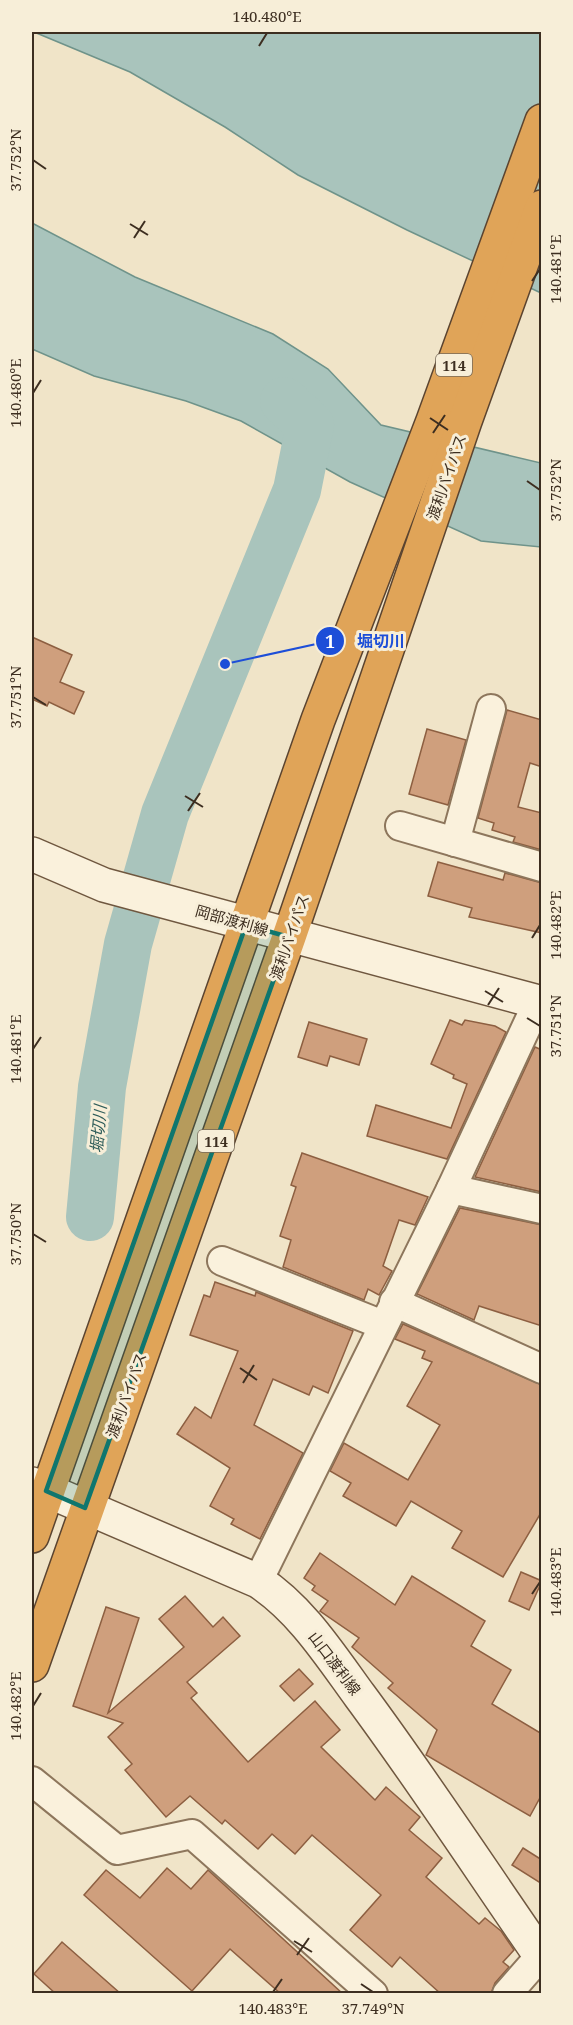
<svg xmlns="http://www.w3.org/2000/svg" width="573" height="2025" font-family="'Noto Serif','Noto Sans JP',serif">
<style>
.water{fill:#a9c4bc;stroke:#6f938a;stroke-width:1.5}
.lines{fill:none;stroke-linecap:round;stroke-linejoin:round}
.river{stroke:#a9c4bc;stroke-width:48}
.building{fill:#cf9f7d;stroke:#8d5f41;stroke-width:1.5}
.street-casing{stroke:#8d765c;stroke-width:32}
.secondary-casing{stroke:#6f573f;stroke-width:36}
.highway-casing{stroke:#5b4430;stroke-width:36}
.street{stroke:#faf1dc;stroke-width:28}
.secondary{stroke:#faf1dc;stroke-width:33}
.highway{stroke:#e0a458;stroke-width:33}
.marked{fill:#0f766e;fill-opacity:0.2;stroke:#0f766e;stroke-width:4.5;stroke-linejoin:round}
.ticks{fill:none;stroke:#3d2e20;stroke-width:2}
.labels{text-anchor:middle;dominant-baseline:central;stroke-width:6;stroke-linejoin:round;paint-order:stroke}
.shield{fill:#f7eed8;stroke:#756857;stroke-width:1.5}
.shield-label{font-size:14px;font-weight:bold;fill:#3d2e20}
.street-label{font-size:15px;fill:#3d2e20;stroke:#f7eed8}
.water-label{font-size:16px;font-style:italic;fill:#2f5d5a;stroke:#f7eed8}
.leader{fill:none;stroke:#1d4ed8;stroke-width:2}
.callout-dot{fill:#1d4ed8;stroke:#f7eed8;stroke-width:2}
.mark-label{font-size:18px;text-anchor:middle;font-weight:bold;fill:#fff}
.callout-label{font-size:16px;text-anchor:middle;font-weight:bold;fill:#1d4ed8;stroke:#f7eed8;stroke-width:6;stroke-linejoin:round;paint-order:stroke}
.neatline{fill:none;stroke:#3d2e20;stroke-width:2}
.ticks-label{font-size:15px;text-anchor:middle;fill:#3d2e20}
</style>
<rect width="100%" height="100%" fill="#f0e4c8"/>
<g class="water">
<polygon points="34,32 541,32 541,293 407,230 298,175 225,127 130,72"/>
<polygon points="32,223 135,277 273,334 328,369 381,425 541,463 541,547 481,541 350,482 241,421 186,401 94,376 32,349"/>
</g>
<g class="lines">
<polyline class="river" points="90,1217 102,1087 128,944 165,814 297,490 310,425 284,401"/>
</g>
<g class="building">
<polygon points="32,637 72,655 60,682 84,692 74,714 49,702 47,706 32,699"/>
<polygon points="507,710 542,720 542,767 530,763 518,807 542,813 542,850 513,842 515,837 492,830 494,823 478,818"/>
<polygon points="427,729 466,740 448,805 409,794"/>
<polygon points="438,862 503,880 505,873 542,883 542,933 469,917 472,908 428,896"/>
<polygon points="450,1020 462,1025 465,1020 495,1026 506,1032 447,1159 367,1136 376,1105 451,1128 467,1084 453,1078 454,1075 431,1064"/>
<polygon points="309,1022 367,1039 359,1065 330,1056 327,1066 298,1057"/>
<polygon points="535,1047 542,1050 542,1192 475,1177"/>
<polygon points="302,1153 428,1197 415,1225 399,1220 383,1266 392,1271 379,1295 368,1289 364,1300 283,1267 291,1240 280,1236 296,1187 291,1185"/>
<polygon points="460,1208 542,1225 542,1326 479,1306 474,1320 417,1294"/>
<polygon points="215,1282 255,1296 256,1292 353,1331 328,1393 313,1386 309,1395 273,1379 254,1425 303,1453 260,1539 231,1524 234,1519 210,1506 230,1468 177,1434 195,1407 211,1418 238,1351 190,1335 204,1295 210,1297"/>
<polygon points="403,1324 542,1385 542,1511 503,1577 452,1548 462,1531 411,1501 396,1526 343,1496 351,1483 330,1471 344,1443 408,1480 440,1425 407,1406 432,1362 422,1358 425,1351 395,1339"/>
<polygon points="320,1553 395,1605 412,1576 485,1621 471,1646 511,1670 492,1704 542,1734 542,1794 530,1816 426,1755 437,1730 388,1688 393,1683 352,1647 359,1638 320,1611 328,1601 312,1590 315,1586 304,1578"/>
<polygon points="521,1572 542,1581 529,1610 509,1601"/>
<polygon points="185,1596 213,1627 223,1617 240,1636 187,1682 197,1693 191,1698 248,1762 315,1701 340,1730 321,1747 375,1800 386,1787 420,1817 409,1830 442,1858 426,1877 479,1924 485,1918 501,1931 514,1950 503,1962 509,1967 495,1983 491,1994 441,1994 400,1957 392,1967 350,1930 381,1895 312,1835 295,1854 272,1834 258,1849 225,1820 222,1824 190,1796 166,1817 125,1770 132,1764 108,1737 123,1723 73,1706 106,1607 139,1618 108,1713 184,1647 159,1619"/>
<polygon points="299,1669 313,1684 294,1701 280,1686"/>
<polygon points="523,1848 542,1860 542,1884 512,1865"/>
<polygon points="167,1868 191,1889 208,1870 343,1994 281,1994 230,1949 192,1991 84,1895 106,1870 140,1898"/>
<polygon points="62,1942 121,1994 56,1994 34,1974"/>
</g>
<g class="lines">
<defs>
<g id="street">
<polyline points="400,826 542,867"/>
<polyline points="455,842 491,709"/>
<polyline points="451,1189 542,1209"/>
<polyline points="222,1261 383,1325"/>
<polyline points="394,1302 542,1369"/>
<polyline points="258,1581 451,1189 538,1002"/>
<polyline points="32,1781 117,1850 192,1834 373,1994"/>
<polyline points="507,1994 542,1954"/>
</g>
<g id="secondary">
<polyline points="32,854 104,885 542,1003"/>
<path d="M32 1484 258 1581C301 1609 330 1655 360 1696 423 1781 481 1870 542 1958"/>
</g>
<g id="highway">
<polyline points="32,1536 318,720 433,421 542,121"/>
<polyline points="32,1665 289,937 465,421 542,207"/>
</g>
</defs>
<use href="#street" class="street-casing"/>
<use href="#secondary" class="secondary-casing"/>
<use href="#highway" class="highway-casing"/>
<use href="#street" class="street"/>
<use href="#secondary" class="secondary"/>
<use href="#highway" class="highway"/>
</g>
<path class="marked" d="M246 925 289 937 85 1508 46 1491Z"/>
<path class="ticks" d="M259 46 267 33M33 160 46 169M130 224 148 235M134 238 145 221M532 281 540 269M33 393 41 380M430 418 448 430M433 433 445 415M527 481 540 490M33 697 46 705M185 796 203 807M188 811 200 793M532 938 540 925M485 991 503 1002M488 1005 499 988M527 1018 540 1026M33 1049 41 1037M33 1234 46 1242M240 1368 257 1380M243 1383 254 1365M532 1594 540 1582M33 1706 41 1693M294 1941 312 1952M297 1955 309 1938M361 1984 373 1992M273 1992 282 1979"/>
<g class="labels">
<g class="shield">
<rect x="436" y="354" width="36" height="22" rx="4.5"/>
<rect x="198" y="1130" width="36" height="22" rx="4.5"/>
</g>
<g class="shield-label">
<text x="454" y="365">114</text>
<text x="216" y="1141">114</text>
</g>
<g class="street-label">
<text transform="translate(446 477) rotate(-71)">渡利バイパス</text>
<text transform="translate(232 920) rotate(16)">岡部渡利線</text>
<text transform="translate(289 937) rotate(-71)">渡利バイパス</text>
<text transform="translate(126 1395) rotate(-70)">渡利バイパス</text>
<text transform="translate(335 1663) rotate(53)">山口渡利線</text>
</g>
<g class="water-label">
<text transform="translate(98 1129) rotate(-85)">堀切川</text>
</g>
</g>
<path class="leader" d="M225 664L330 641"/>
<g class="callout-dot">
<circle cx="225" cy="664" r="6"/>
<circle cx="330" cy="641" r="15"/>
</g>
<g class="mark-label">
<text x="330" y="648">1</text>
</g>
<g class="callout-label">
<text x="381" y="647">堀切川</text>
</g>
<rect width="573" height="2025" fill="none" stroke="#f7eed8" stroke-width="66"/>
<rect x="33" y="33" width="507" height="1959" class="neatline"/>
<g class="ticks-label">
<text x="267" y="22">140.480°E</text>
<text transform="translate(16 160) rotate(-90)" y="5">37.752°N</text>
<text transform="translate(556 269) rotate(-90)" y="5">140.481°E</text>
<text transform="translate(16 393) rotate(-90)" y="5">140.480°E</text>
<text transform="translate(556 490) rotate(-90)" y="5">37.752°N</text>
<text transform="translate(16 697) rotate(-90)" y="5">37.751°N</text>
<text transform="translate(556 925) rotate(-90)" y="5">140.482°E</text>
<text transform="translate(556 1026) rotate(-90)" y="5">37.751°N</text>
<text transform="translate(16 1049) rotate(-90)" y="5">140.481°E</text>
<text transform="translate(16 1234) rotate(-90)" y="5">37.750°N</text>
<text transform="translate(556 1582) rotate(-90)" y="5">140.483°E</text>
<text transform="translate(16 1706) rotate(-90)" y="5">140.482°E</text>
<text x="273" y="2014">140.483°E</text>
<text x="373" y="2014">37.749°N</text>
</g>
</svg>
